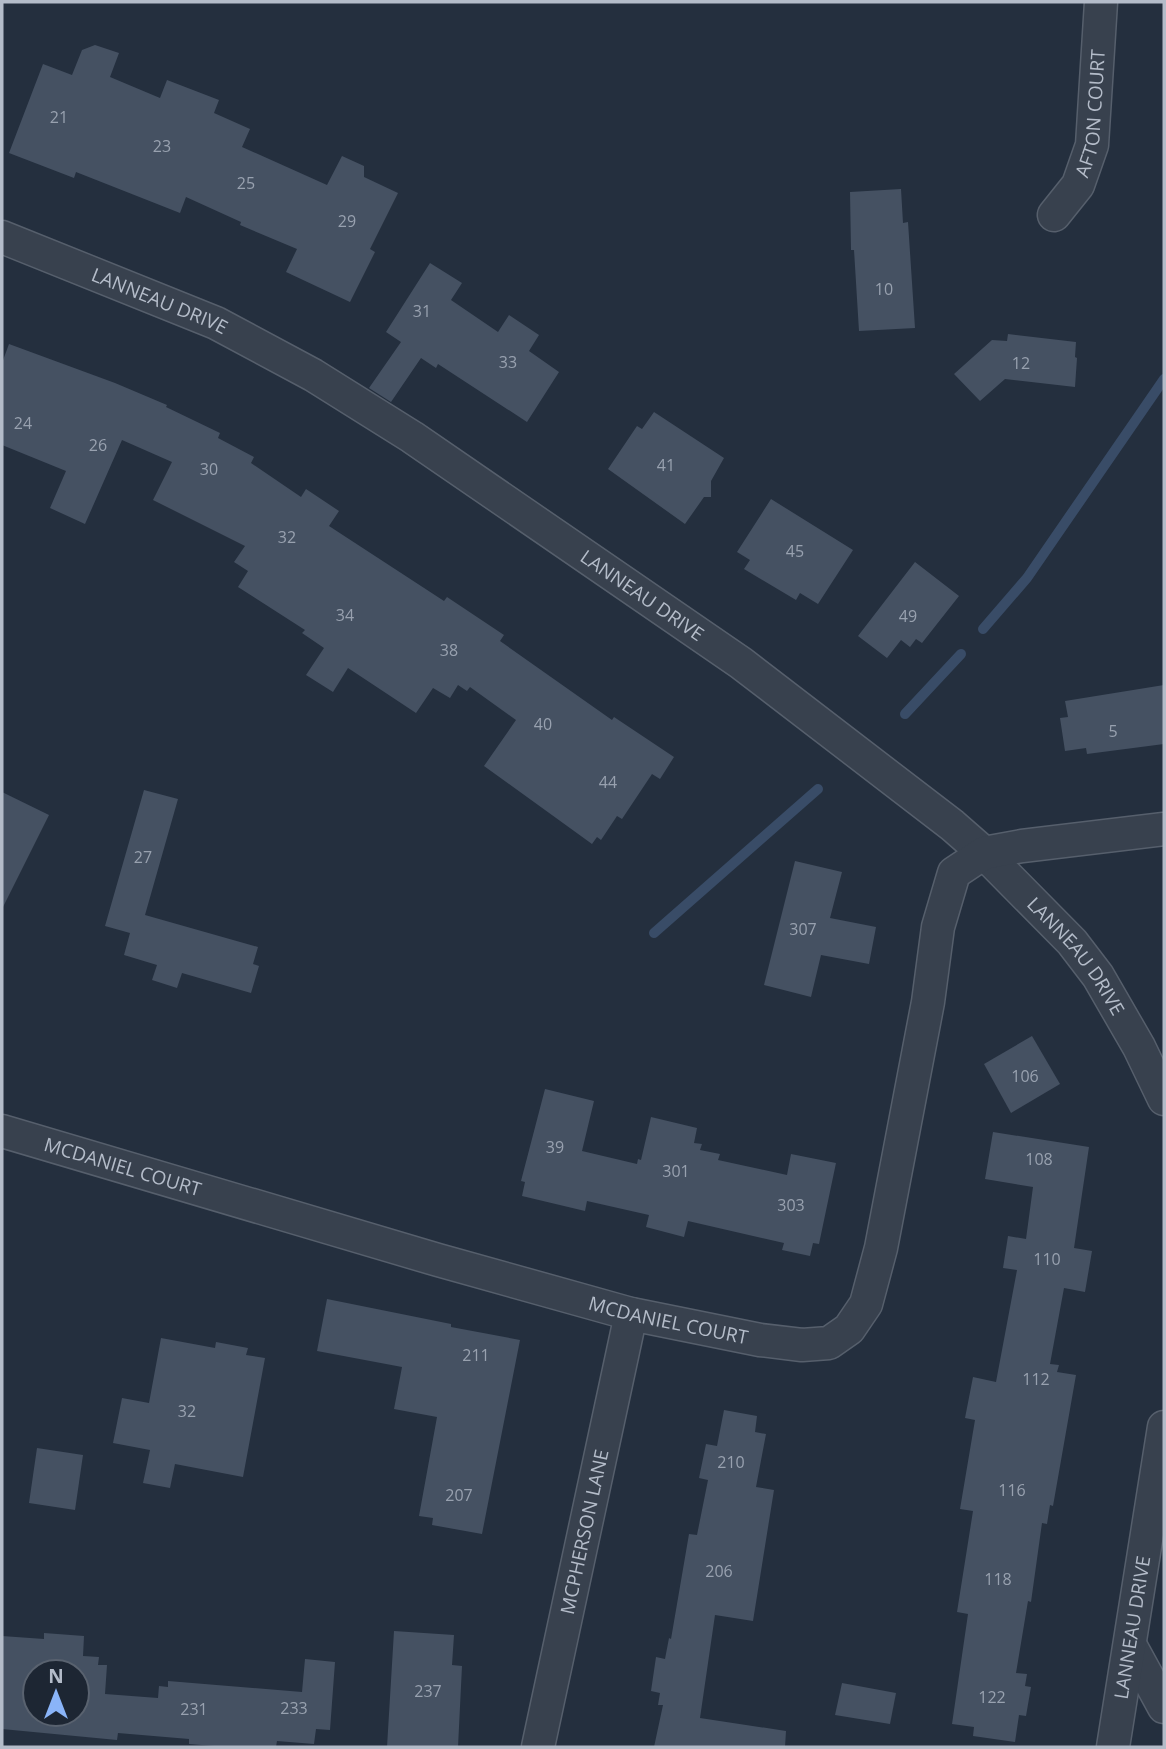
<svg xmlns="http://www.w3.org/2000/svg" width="1166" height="1749" font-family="'Open Sans',sans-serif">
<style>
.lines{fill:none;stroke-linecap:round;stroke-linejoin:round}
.stream{stroke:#394c67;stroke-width:10}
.building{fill:#455162;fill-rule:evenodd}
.minor-casing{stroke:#565f6c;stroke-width:35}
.minor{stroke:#38414e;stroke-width:32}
.labels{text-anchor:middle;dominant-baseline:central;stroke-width:5;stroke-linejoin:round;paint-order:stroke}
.number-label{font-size:16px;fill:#98a1af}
.street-label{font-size:19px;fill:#b4bcc9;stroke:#1d2633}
</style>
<rect width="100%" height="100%" fill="#242f3e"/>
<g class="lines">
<g class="stream">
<polyline points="983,629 1027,578 1164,379"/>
<polyline points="905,714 961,654"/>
<polyline points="654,933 818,789"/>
</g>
</g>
<g class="building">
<polygon points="95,45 119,53 110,77 160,98 167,80 219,100 214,113 250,129 242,147 327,185 342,156 364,166 364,177 398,193 370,249 375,252 350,302 286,272 297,249 240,225 241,222 186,197 180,213 76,172 74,178 9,153 43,64 72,75 82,50"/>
<polygon points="901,189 903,223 908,222 915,328 859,331 854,250 851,250 850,192"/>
<polygon points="430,263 462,283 451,300 498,332 509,315 539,335 529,351 559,372 527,422 438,364 436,368 421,358 391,402 369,388 401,342 386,332"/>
<polygon points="1008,334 1076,342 1075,357 1077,358 1075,387 1005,379 980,401 954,374 992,340 1007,341"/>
<polygon points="9,344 115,383 167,405 166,407 220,433 218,438 254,457 251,463 301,497 306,489 339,511 329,526 444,601 447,597 504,635 500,641 612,720 614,717 674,757 660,779 652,774 622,819 617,816 601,840 597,837 592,844 484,766 516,720 470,687 467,691 458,685 450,698 433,688 416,713 348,668 333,692 306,675 324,648 302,633 305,630 238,587 248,571 234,562 245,546 153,500 172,462 122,440 85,524 50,508 66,471 2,445 2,363"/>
<polygon points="654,412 724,458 711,481 711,497 704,497 685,524 608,469 637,426 642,429"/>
<polygon points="771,499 853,550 818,604 800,593 796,600 744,569 750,560 737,552"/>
<polygon points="915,562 959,596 922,643 916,639 910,647 901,640 887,658 858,636"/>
<polygon points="1164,685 1164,744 1087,754 1086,748 1065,751 1060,718 1068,717 1065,701"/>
<polygon points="144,790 178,799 145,915 258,947 253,964 259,966 251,993 182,973 177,988 152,980 157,965 124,955 130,933 105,926"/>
<polygon points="2,792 49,815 2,909"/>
<polygon points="795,861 842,872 830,918 876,927 869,964 821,955 811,997 764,985"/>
<polygon points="1032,1036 1060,1084 1011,1113 984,1064"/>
<polygon points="545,1089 594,1101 582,1151 637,1164 638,1159 641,1160 651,1117 697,1128 694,1143 702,1144 700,1150 720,1154 718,1160 787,1175 791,1154 836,1163 819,1244 813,1243 810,1256 782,1250 784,1243 688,1221 684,1237 646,1227 649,1215 587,1201 585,1211 522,1196 525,1182 521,1181"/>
<polygon points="993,1132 1089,1147 1074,1248 1092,1251 1085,1292 1064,1288 1050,1364 1059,1365 1057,1372 1076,1375 1053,1506 1050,1505 1047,1524 1042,1523 1031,1602 1028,1601 1016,1673 1027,1674 1025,1686 1031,1687 1026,1716 1019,1715 1015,1742 973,1736 974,1727 952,1724 968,1614 957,1612 973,1511 960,1509 975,1420 965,1418 973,1377 996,1382 1017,1270 1003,1268 1008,1236 1026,1239 1033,1187 985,1179"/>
<polygon points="327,1299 451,1324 451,1327 520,1340 482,1534 432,1525 433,1518 419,1516 437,1417 394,1409 402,1367 317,1351"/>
<polygon points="161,1338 215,1348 216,1342 248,1348 246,1355 265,1358 243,1477 175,1464 170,1488 143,1483 150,1450 113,1443 122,1398 149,1403"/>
<polygon points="724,1410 757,1416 755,1432 766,1434 756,1487 774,1490 753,1621 715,1615 700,1718 786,1731 785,1747 654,1747 663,1705 658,1705 660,1693 651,1691 656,1657 665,1659 669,1638 671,1639 689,1534 697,1535 708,1480 699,1478 706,1444 717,1446"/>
<polygon points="37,1448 83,1455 75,1510 29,1503"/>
<polygon points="394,1631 454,1635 452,1665 462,1666 458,1747 387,1747"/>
<path d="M44 1633 84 1636 83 1656 99 1657 98 1665H107L105 1694 158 1698 159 1686 168 1687V1681L302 1692 305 1659 335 1662 330 1730 316 1729 314 1744 277 1741 276 1747H226L189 1744V1739L118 1733 117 1740 2 1729V1636L44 1639ZM35 1672H77V1714H35Z"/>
<polygon points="842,1683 896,1693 890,1724 835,1715"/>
</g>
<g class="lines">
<defs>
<g id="minor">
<path id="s1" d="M1054 215 1078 185 1092 145 1101 2"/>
<path id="s2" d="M2 237 216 323 313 375 412 437 741 663 952 825 984 853 1072 942 1098 976 1139 1047 1164 1099"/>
<path id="s3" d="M2 1131 438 1260 631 1314 760 1340 802 1345 829 1343 849 1329 866 1304 881 1248 928 1002 938 927 954 873 984 853 1022 846 1164 829"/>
<polyline points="1130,1645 1164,1707"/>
<path id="s4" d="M538 1747 631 1314"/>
<path id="s5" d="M1113 1747 1164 1427"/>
</g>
</defs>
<use href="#minor" class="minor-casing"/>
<use href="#minor" class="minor"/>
</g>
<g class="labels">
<g class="number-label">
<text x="59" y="117">21</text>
<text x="162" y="146">23</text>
<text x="246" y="183">25</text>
<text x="347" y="221">29</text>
<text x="884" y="289">10</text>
<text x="422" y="311">31</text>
<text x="508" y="362">33</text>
<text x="1021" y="363">12</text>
<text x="23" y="423">24</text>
<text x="98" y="445">26</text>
<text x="666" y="465">41</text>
<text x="209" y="469">30</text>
<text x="287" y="537">32</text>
<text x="795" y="551">45</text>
<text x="345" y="615">34</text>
<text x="908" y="616">49</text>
<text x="449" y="650">38</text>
<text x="543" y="724">40</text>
<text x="1113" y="731">5</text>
<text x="608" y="782">44</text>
<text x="143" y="857">27</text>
<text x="803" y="929">307</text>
<text x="1025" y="1076">106</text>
<text x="555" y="1147">39</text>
<text x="1039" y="1159">108</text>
<text x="676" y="1171">301</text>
<text x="791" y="1205">303</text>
<text x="1047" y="1259">110</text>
<text x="476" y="1355">211</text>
<text x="1036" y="1379">112</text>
<text x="187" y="1411">32</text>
<text x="731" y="1462">210</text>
<text x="1012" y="1490">116</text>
<text x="459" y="1495">207</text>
<text x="719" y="1571">206</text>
<text x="998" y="1579">118</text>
<text x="428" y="1691">237</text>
<text x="992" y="1697">122</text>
<text x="294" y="1708">233</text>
<text x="194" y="1709">231</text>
</g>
<g class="street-label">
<text stroke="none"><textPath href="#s1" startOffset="112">AFTON COURT</textPath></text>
<text stroke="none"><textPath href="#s2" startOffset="170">LANNEAU DRIVE</textPath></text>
<text stroke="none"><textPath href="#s2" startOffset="737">LANNEAU DRIVE</textPath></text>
<text stroke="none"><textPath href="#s2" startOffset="1304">LANNEAU DRIVE</textPath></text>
<text stroke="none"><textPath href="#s3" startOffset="126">MCDANIEL COURT</textPath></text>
<text stroke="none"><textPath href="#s3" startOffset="693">MCDANIEL COURT</textPath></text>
<text stroke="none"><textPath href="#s4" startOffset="220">MCPHERSON LANE</textPath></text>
<text stroke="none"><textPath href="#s5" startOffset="121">LANNEAU DRIVE</textPath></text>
</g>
</g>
<rect width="1166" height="1749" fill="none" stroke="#b4bcc9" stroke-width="7"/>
<g transform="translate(56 1693)"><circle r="33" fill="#1d2633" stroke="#59626f" stroke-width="2"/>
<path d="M0-5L12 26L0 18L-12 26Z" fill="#8ab4f8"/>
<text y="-10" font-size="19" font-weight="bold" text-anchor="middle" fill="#b4bcc9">N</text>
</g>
</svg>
